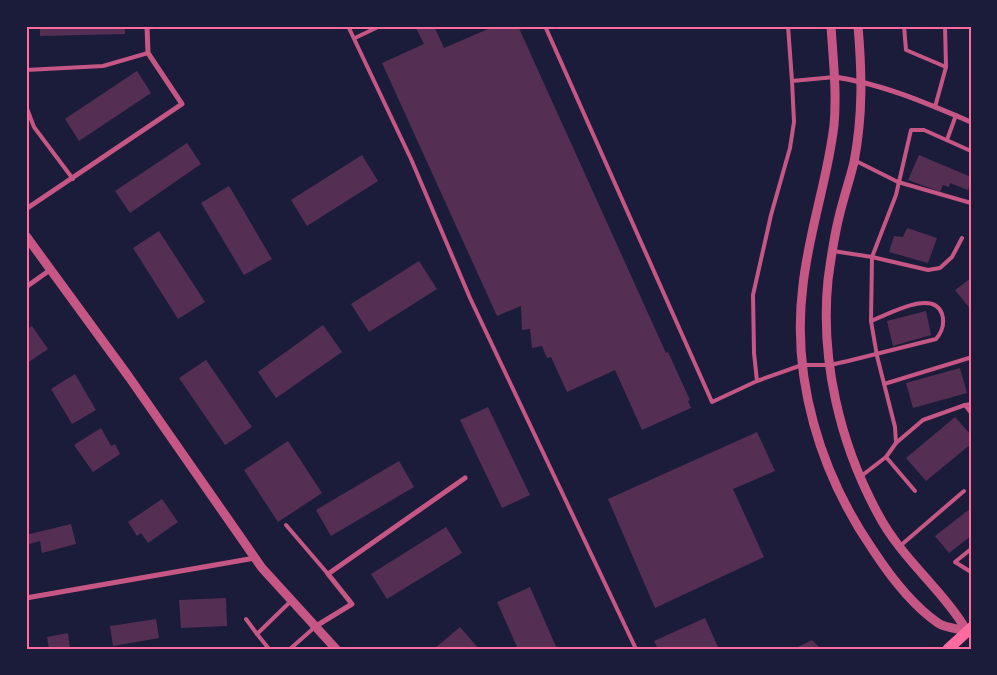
<svg xmlns="http://www.w3.org/2000/svg" width="997" height="675" font-family="Ubuntu,sans-serif">
<style>
.building{fill:#542f53}
.lines{fill:none;stroke-linecap:round;stroke-linejoin:round}
.service{stroke:#c65784;stroke-width:4}
.minor{stroke:#c65784;stroke-width:5}
.tertiary{stroke:#c65784;stroke-width:9}
.primary{stroke:#ff6b9d;stroke-width:11}
.neatline{fill:none;stroke:#ff6b9d;stroke-width:2}
</style>
<rect width="100%" height="100%" fill="#1b1b3a"/>
<g class="building">
<polygon points="40,26 125,26 125,34 40,36"/>
<polygon points="415,26 434,26 444,48 495,26 518,26 666,353 668,352 690,400 688,401 691,408 642,430 615,370 567,392 551,357 547,358 542,346 532,348 530,329 522,330 521,306 497,316 382,63 424,44"/>
<polygon points="137,71 151,93 79,141 65,119"/>
<polygon points="187,143 201,164 130,213 115,191"/>
<polygon points="362,155 378,181 307,226 291,200"/>
<polygon points="919,155 971,177 968,190 950,183 949,187 943,185 940,192 908,180"/>
<polygon points="229,186 272,259 244,275 201,203"/>
<polygon points="907,228 937,238 928,263 889,252 894,236 903,237"/>
<polygon points="159,231 205,302 178,319 133,248"/>
<polygon points="419,261 437,289 369,332 351,304"/>
<polygon points="971,278 971,310 955,290"/>
<polygon points="926,311 931,335 893,346 887,321"/>
<polygon points="323,325 342,352 276,398 258,372"/>
<polygon points="32,326 48,349 26,364 26,330"/>
<polygon points="206,360 252,427 225,445 179,378"/>
<polygon points="960,368 967,393 913,408 906,383"/>
<polygon points="75,374 96,410 72,424 51,389"/>
<polygon points="488,407 530,495 502,508 460,420"/>
<polygon points="955,417 971,435 971,444 926,481 906,458"/>
<polygon points="101,428 111,446 115,444 120,454 93,472 74,445"/>
<polygon points="757,432 775,471 733,489 764,557 655,608 608,499"/>
<polygon points="288,441 322,493 278,522 244,470"/>
<polygon points="399,461 414,487 331,536 316,510"/>
<polygon points="162,499 178,522 148,543 141,533 137,536 128,522"/>
<polygon points="971,508 971,536 949,553 935,536"/>
<polygon points="71,524 76,544 42,553 40,541 26,545 26,535"/>
<polygon points="446,527 462,553 387,599 371,574"/>
<polygon points="530,587 557,649 518,649 497,602"/>
<polygon points="226,598 227,626 181,628 179,600"/>
<polygon points="705,618 719,649 658,649 654,641"/>
<polygon points="156,619 159,638 113,646 110,626"/>
<polygon points="460,627 479,649 434,649"/>
<polygon points="68,633 70,649 49,649 47,637"/>
<polygon points="812,640 821,649 794,649"/>
</g>
<g class="lines">
<g class="service">
<polyline points="348,26 411,159 470,298 636,649"/>
<polyline points="545,26 712,402 757,381 754,353 753,295 771,215 790,148 794,122 792,81 835,77"/>
<polyline points="788,26 792,81"/>
<polyline points="904,26 906,50 946,67"/>
<polyline points="355,38 380,26"/>
<polyline points="26,70 103,66 148,53"/>
<polyline points="26,106 34,127 73,179"/>
<polyline points="935,107 946,67 945,26"/>
<polyline points="947,140 956,115"/>
<polyline points="854,160 898,182 971,203"/>
<polyline points="833,251 872,257 928,270 940,268 952,257 962,238"/>
<path d="M757 381 802 365H830L848 361 936 339C942 332 945 324 942 314 934 288 887 315 871 321"/>
<polyline points="884,384 969,358"/>
<polyline points="971,404 965,405 971,413"/>
<polyline points="896,443 923,420 965,405"/>
<polyline points="886,457 915,491"/>
<polyline points="860,477 886,457 896,443 895,427 877,356 871,321 872,257 896,195 911,130 924,130 971,151"/>
<polyline points="286,525 328,574"/>
<polyline points="900,546 964,491"/>
<polyline points="971,549 955,562 971,572"/>
<polyline points="246,619 257,634"/>
<polyline points="269,649 257,634 292,600"/>
<polyline points="290,649 316,626"/>
</g>
<g class="minor">
<path d="M835 77C883 84 926 103 971 122"/>
<polyline points="26,209 182,104 148,53 147,26"/>
<polyline points="26,287 50,270"/>
<polyline points="26,598 255,558"/>
<polyline points="316,626 352,604 328,574 465,478"/>
</g>
<g class="tertiary">
<path d="M831 26C833 59 837 92 834 125 828 178 809 230 803 285 791 378 820 473 873 550 890 576 912 605 938 623 945 628 959 629 967 631"/>
<path d="M858 26C862 73 863 115 854 162 850 179 844 196 840 213 834 235 831 258 828 280 820 360 840 444 878 514 901 558 942 589 967 631"/>
<polyline points="26,236 129,377 262,568 336,649"/>
</g>
<polyline class="primary" points="948,649 971,628"/>
</g>
<rect width="997" height="675" fill="none" stroke="#1b1b3a" stroke-width="55"/>
<rect x="28" y="28" width="942" height="620" class="neatline"/>
</svg>
